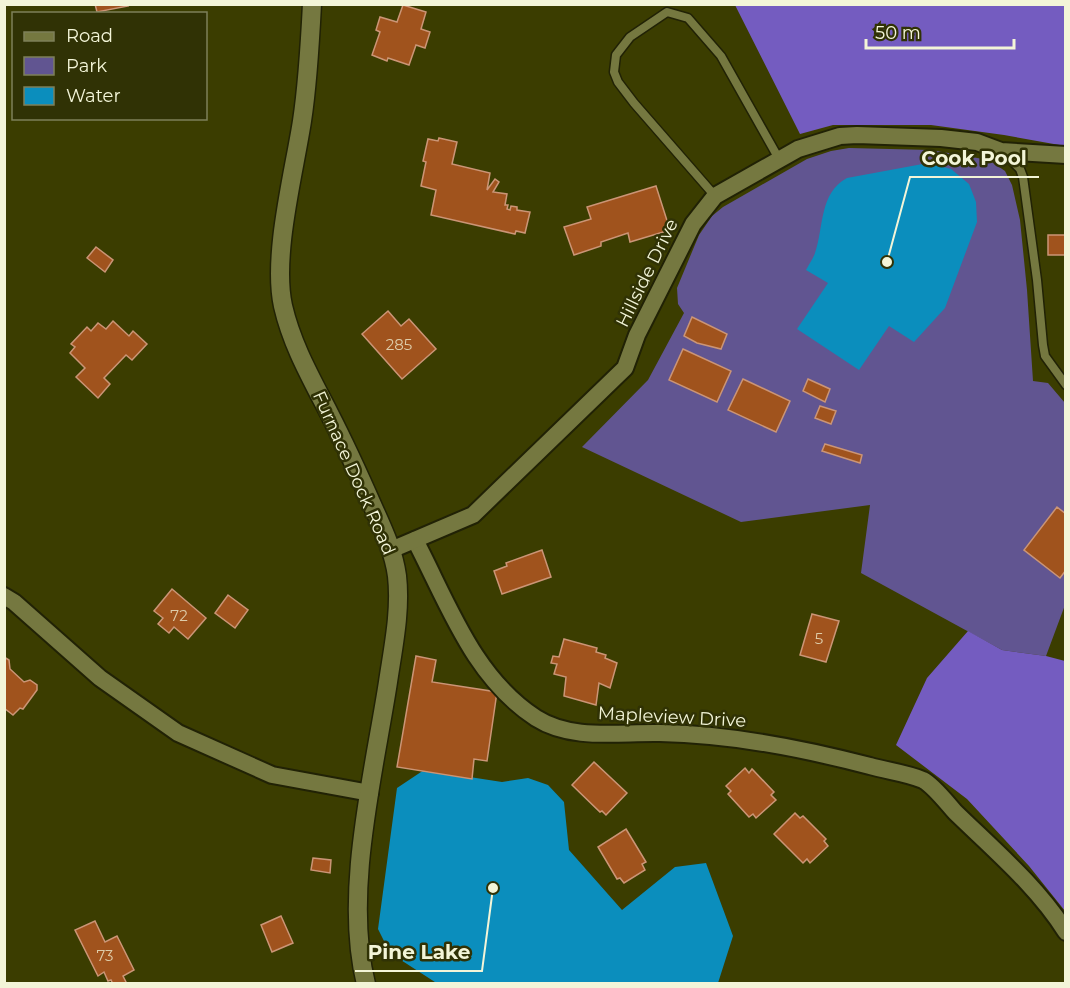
<svg xmlns="http://www.w3.org/2000/svg" width="1070" height="988" font-family="Montserrat,sans-serif">
<style>
.green{fill:#615591}
.forest{fill:#745cc0}
.water{fill:#0b8ebd}
.building{fill:#a0531d;stroke:#cb9576;stroke-width:1.5}
.lines{fill:none;stroke-linecap:round;stroke-linejoin:round}
.lane-casing{stroke:#212205;stroke-width:11}
.street-casing{stroke:#212205;stroke-width:20}
.secondary-casing{stroke:#212205;stroke-width:21}
.lane{stroke:#757840;stroke-width:8}
.street{stroke:#757840;stroke-width:16}
.secondary{stroke:#757840;stroke-width:18}
.labels{text-anchor:middle;dominant-baseline:central;stroke-width:5;stroke-linejoin:round;paint-order:stroke}
.number-label{font-size:15px;fill:#decca9}
.street-label{font-size:18px;fill:#f3f5d8;stroke:#303205}
.leader{fill:none;stroke:#f3f5d8;stroke-width:2}
.callout-dot{fill:#f3f5d8;stroke:#303205;stroke-width:2}
.callout-label{font-size:20px;text-anchor:middle;font-weight:bold;fill:#f3f5d8;stroke:#303205;stroke-width:5;stroke-linejoin:round;paint-order:stroke}
</style>
<rect width="100%" height="100%" fill="#3b3d00"/>
<polygon class="green" points="849,148 931,150 989,160 1005,171 1012,185 1020,220 1027,290 1033,381 1048,383 1065,403 1065,605 1046,656 1002,650 861,573 870,505 741,522 582,447 648,380 684,313 678,304 677,288 699,235 712,216 723,207 807,159 831,151"/>
<g class="forest">
<polygon points="735,5 1065,5 1065,146 1004,135 931,125 833,125 800,134"/>
<polygon points="968,631 1002,650 1046,656 1065,661 1065,911 1029,866 967,799 896,745 927,678"/>
</g>
<g class="water">
<path d="M928 163 951 169 969 184 976 202 977 222 945 308 914 342 889 326 859 370 797 329 828 283 806 270C809 264 813 259 815 253 824 227 819 193 847 178Z"/>
<polygon points="424,770 502,782 528,778 548,785 564,802 569,850 622,910 675,867 706,863 733,936 718,983 438,984 390,953 378,929 397,788"/>
</g>
<g class="building">
<polygon points="95,4 127,4 128,6 97,12"/>
<polygon points="403,5 426,12 421,29 430,32 425,48 416,45 409,65 388,58 387,61 372,55 380,32 376,30 380,17 397,22"/>
<polygon points="439,138 457,142 452,164 490,173 487,190 495,179 499,182 493,192 507,194 505,205 508,205 507,209 510,210 511,206 517,207 517,210 530,212 525,233 516,231 515,234 431,215 436,190 421,186 426,162 423,161 428,139 438,141"/>
<polygon points="656,186 670,230 630,242 628,233 601,242 601,246 574,255 564,227 591,219 587,207"/>
<rect x="1048" y="235" width="18" height="20"/>
<polygon points="96,247 113,260 105,272 87,258"/>
<polygon points="388,311 401,326 409,319 436,349 402,379 362,334"/>
<polygon points="692,317 727,334 721,349 697,343 684,336"/>
<polygon points="113,321 129,336 133,331 147,344 132,360 126,355 104,378 110,384 98,398 76,377 85,368 70,353 75,347 71,344 87,327 91,331 98,323 106,329"/>
<polygon points="683,349 731,371 717,402 669,380"/>
<polygon points="743,379 790,401 776,432 728,410"/>
<polygon points="808,379 830,389 825,402 803,391"/>
<polygon points="820,406 836,411 831,424 815,418"/>
<polygon points="825,444 862,455 860,463 822,451"/>
<polygon points="1057,507 1066,514 1066,570 1060,578 1024,550"/>
<polygon points="542,550 551,577 502,594 494,571 507,566 506,563"/>
<polygon points="172,589 206,618 188,639 174,627 169,633 158,624 163,618 154,611"/>
<polygon points="228,595 248,610 235,628 215,613"/>
<polygon points="812,614 839,621 826,662 800,655"/>
<polygon points="564,639 597,648 596,652 606,655 605,658 617,663 610,688 599,683 596,705 564,696 566,677 554,674 557,664 551,663 553,656 559,657"/>
<polygon points="416,656 436,660 432,682 497,692 487,761 474,759 472,779 397,767"/>
<polygon points="4,657 9,660 10,669 24,682 30,680 37,685 37,690 23,709 20,708 13,715 4,708"/>
<polygon points="594,762 627,793 606,815 602,811 600,812 572,785"/>
<polygon points="745,768 749,773 752,769 774,792 771,795 776,800 756,818 753,814 749,817 728,794 731,791 726,786"/>
<polygon points="795,813 800,818 803,816 826,839 824,841 828,846 810,863 807,859 803,863 774,834"/>
<polygon points="626,829 646,862 642,864 645,870 624,883 620,878 617,879 598,847"/>
<polygon points="313,858 331,860 330,873 311,870"/>
<polygon points="281,916 293,943 272,952 261,925"/>
<polygon points="95,921 105,942 117,936 134,970 123,976 127,984 113,984 111,980 108,981 104,972 98,976 75,930"/>
</g>
<g class="lines">
<defs>
<g id="lane">
<polyline points="1005,154 1020,169 1023,177 1037,280 1043,345 1045,356 1066,385"/>
<polyline points="715,196 634,103 618,82 614,72 616,55 630,37 667,12 688,18 721,56 779,159"/>
</g>
<g id="street">
<path d="M415 540C448 603 473 677 536 718 572 741 619 732 660 733 731 734 801 748 870 766 887 771 907 773 923 780 933 785 947 803 955 812 993 849 1037 886 1066 932"/>
<polyline points="391,550 473,515 625,368 637,335 693,224 715,196 798,149 840,136 857,135 941,138 977,142 1001,151 1066,155"/>
<polyline points="4,596 14,602 100,678 178,733 272,775 370,793"/>
</g>
<path id="secondary" d="M312 4C310 43 308 82 302 121 294 173 272 256 283 306 292 345 311 378 329 413 345 444 360 477 374 509 384 531 394 553 397 576 401 611 393 648 388 682 374 773 343 894 366 984"/>
</defs>
<use href="#lane" class="lane-casing"/>
<use href="#street" class="street-casing"/>
<use href="#secondary" class="secondary-casing"/>
<use href="#lane" class="lane"/>
<use href="#street" class="street"/>
<use href="#secondary" class="secondary"/>
</g>
<g class="labels">
<g class="number-label">
<text x="399" y="344">285</text>
<text x="179" y="615">72</text>
<text x="819" y="638">5</text>
<text x="105" y="955">73</text>
</g>
<g class="street-label">
<text transform="translate(647 273) rotate(-64)">Hillside Drive</text>
<text transform="translate(354 473) rotate(66)">Furnace Dock Road</text>
<text transform="translate(672 717) rotate(3)">Mapleview Drive</text>
</g>
</g>
<path class="leader" d="M887 262L910 177H1039M493 888L482 971H355"/>
<g class="callout-dot">
<circle cx="887" cy="262" r="6"/>
<circle cx="493" cy="888" r="6"/>
</g>
<g class="callout-label">
<text x="974" y="165">Cook Pool</text>
<text x="419" y="959">Pine Lake</text>
</g>
<rect width="1070" height="988" fill="none" stroke="#f3f5d8" stroke-width="12"/>
<rect x="12" y="12" width="195" height="108" fill="#303205" stroke="#7e8059" stroke-width="1.5"/>
<rect x="24" y="32" width="30" height="9" fill="#757840" stroke="#7e8059" stroke-width="1.5"/>
<text x="66" y="42" font-size="18" fill="#f3f5d8">Road</text>
<rect x="24" y="57" width="30" height="18" fill="#615591" stroke="#7e8059" stroke-width="1.5"/>
<text x="66" y="72" font-size="18" fill="#f3f5d8">Park</text>
<rect x="24" y="87" width="30" height="18" fill="#0b8ebd" stroke="#7e8059" stroke-width="1.5"/>
<text x="66" y="102" font-size="18" fill="#f3f5d8">Water</text>
<path d="M866 39v9h148v-9" fill="none" stroke="#f3f5d8" stroke-width="3"/>
<text x="875" y="39" font-size="18" fill="#f3f5d8" stroke="#303205" stroke-width="4.5" paint-order="stroke">50 m</text>
</svg>
